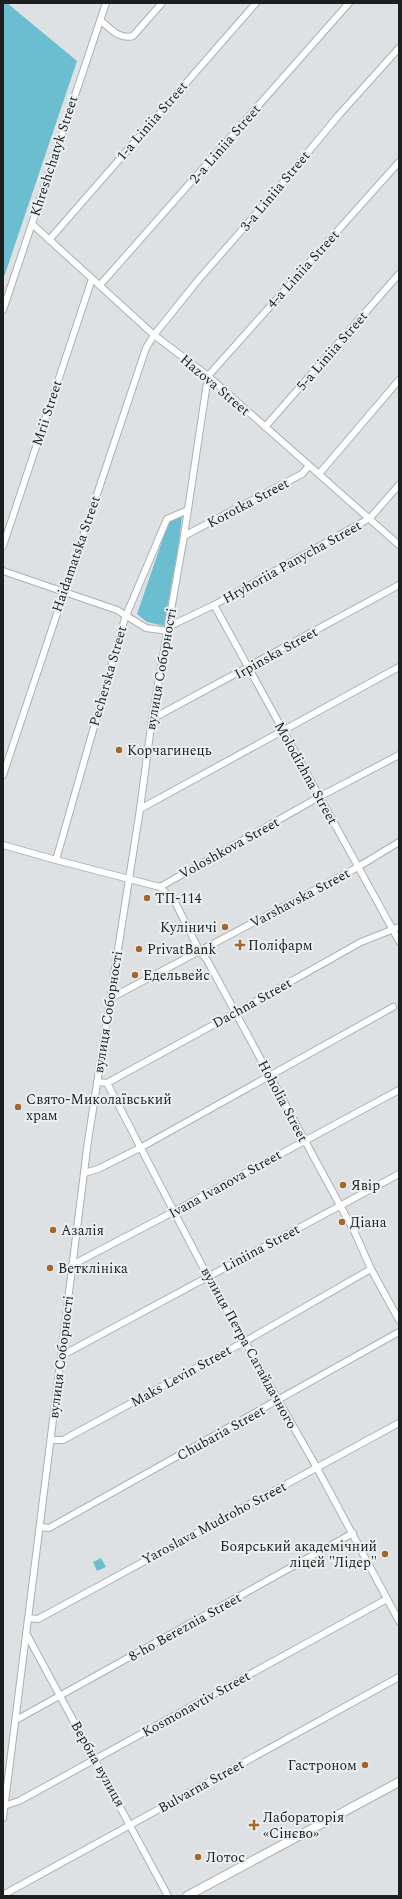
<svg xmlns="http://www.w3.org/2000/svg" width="402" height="1899" font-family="Spectral,serif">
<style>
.green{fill:#6bbed0}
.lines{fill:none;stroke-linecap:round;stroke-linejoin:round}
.minor-casing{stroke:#acb0b1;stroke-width:8}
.tertiary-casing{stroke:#acb0b1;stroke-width:10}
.minor{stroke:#fff;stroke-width:6}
.tertiary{stroke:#fff;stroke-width:8}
.poi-dot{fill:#a26729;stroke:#eaeff0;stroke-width:1.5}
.labels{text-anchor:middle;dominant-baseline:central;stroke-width:4;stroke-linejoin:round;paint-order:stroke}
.street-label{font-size:14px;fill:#1d1e1f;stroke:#eaeff0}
.poi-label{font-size:14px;fill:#1d1e1f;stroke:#eaeff0;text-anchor:start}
</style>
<rect width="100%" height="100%" fill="#dde1e3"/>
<g class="green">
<polygon points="3,3 7,3 77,61 3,280"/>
<polygon points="182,516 179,542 164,626 147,622 137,614 169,521"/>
<polygon points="101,1558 106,1567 97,1571 93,1562"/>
</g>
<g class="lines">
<defs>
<g id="minor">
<path d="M100 20C110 28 119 40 133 36L162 3"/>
<polyline points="32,224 154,335 208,376 399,545"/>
<polyline points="49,240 256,3"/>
<polyline points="100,285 349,3"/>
<polyline points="3,310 106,3"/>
<polyline points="265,427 399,274"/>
<polyline points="319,474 399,380"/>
<polyline points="184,536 302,474 309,466"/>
<polyline points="3,546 92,279"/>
<polyline points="3,571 117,610 146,628 168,631"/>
<polyline points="214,605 399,941"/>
<polyline points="168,627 214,605 370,518 399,485"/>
<polyline points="152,719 399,585"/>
<polyline points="3,775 146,348 154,335 199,279 270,198 338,116 399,48"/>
<polyline points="140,809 399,667"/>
<polyline points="3,845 56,860 160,887 319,797 399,755"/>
<polyline points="56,860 125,618 167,519 188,510"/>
<polyline points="160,887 175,902 199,950 207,960 355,1233 371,1269 399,1320"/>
<polyline points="111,998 358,867 399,842"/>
<polyline points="97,1082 107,1083 208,1277 317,1468 399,1621"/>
<polyline points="107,1083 235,1013 361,942 399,927"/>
<polyline points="84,1173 98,1169 140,1148 393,1007"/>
<polyline points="72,1265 173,1212 399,1090"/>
<polyline points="61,1356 399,1174"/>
<polyline points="51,1440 63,1440 244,1342 371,1269"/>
<polyline points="40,1527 49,1528 399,1332"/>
<polyline points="28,1618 38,1619 399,1423"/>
<polyline points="26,1633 168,1896"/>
<polyline points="16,1720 353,1533"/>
<polyline points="4,1806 19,1801 387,1599"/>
<polyline points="3,1818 88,1141 140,809 152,719 184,536 208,376 399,162"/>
<polyline points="3,1895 399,1677"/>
</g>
<polyline id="tertiary" points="187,1896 399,1782"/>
</defs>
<use href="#minor" class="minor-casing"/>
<use href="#tertiary" class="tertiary-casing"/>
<use href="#minor" class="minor"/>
<use href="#tertiary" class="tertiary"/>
</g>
<g class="poi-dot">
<circle cx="119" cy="750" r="4"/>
<circle cx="147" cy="898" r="4"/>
<circle cx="225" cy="927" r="4"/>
<path d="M238 939h4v4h4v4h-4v4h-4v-4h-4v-4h4z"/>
<circle cx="139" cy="949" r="4"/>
<circle cx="135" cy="975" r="4"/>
<circle cx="18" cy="1107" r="4"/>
<circle cx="343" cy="1185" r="4"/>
<circle cx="342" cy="1222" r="4"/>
<circle cx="53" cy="1230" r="4"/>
<circle cx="50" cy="1268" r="4"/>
<circle cx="385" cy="1554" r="4"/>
<circle cx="365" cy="1765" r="4"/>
<path d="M252 1819h4v4h4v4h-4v4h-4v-4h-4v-4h4z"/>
<circle cx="198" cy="1857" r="4"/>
</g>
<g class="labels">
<g class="street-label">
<text transform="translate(152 121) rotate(-49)">1-a Liniia Street</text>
<text transform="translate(225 144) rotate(-49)">2-a Liniia Street</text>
<text transform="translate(54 156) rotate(-72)">Khreshchatyk Street</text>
<text transform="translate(275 191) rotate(-50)">3-a Liniia Street</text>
<text transform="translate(303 269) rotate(-48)">4-a Liniia Street</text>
<text transform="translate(332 351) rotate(-49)">5-a Liniia Street</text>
<text transform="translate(215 385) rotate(40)">Hazova Street</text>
<text transform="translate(47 413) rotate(-72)">Mrii Street</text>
<text transform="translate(248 503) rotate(-28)">Korotka Street</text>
<text transform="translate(76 554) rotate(-71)">Haidamatska Street</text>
<text transform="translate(292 562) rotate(-29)">Hryhoriia Panycha Street</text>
<text transform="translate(276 653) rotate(-29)">Irpinska Street</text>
<text transform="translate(161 669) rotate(-80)">вулиця Соборності</text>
<text transform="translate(108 676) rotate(-74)">Pecherska Street</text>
<text transform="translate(306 773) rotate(61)">Molodizhna Street</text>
<text transform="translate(229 848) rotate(-29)">Voloshkova Street</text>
<text transform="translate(300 898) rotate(-28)">Varshavska Street</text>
<text transform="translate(252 1003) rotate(-29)">Dachna Street</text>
<text transform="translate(108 1012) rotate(-81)">вулиця Соборності</text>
<text transform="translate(283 1101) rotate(62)">Hoholia Street</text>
<text transform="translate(225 1184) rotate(-29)">Ivana Ivanova Street</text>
<text transform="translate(261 1248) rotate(-28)">Liniina Street</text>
<text transform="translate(249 1348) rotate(61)">вулиця Петра Сагайдачного</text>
<text transform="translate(61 1357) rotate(-83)">вулиця Соборності</text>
<text transform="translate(181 1376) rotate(-29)">Maks Levin Street</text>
<text transform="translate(221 1433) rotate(-29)">Chubaria Street</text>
<text transform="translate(214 1523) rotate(-28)">Yaroslava Mudroho Street</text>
<text transform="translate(185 1627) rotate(-29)">8-ho Bereznia Street</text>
<text transform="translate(196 1704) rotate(-29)">Kosmonavtiv Street</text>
<text transform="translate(98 1764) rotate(61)">Вербна вулиця</text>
<text transform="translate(201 1786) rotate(-29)">Bulvarna Street</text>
</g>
<g class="poi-label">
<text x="127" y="750">Корчагинець</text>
<text x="155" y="898">ТП-114</text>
<text x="217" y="927" text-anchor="end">Куліничі</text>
<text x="248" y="945">Поліфарм</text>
<text x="147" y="949">PrivatBank</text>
<text x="143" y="975">Едельвейс</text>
<text x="26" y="1099">Свято-Миколаївський<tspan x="26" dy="16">храм</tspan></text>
<text x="351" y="1185">Явір</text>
<text x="350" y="1222">Діана</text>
<text x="61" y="1230">Азалія</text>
<text x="58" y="1268">Ветклініка</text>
<text x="377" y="1546" text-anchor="end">Боярський академічний<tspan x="377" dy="16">ліцей "Лідер"</tspan></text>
<text x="357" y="1765" text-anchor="end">Гастроном</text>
<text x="263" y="1817">Лабораторія<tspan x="263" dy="16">«Сінєво»</tspan></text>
<text x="206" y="1857">Лотос</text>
</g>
</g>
<rect width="402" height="1899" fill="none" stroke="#1d1e1f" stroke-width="8"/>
</svg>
